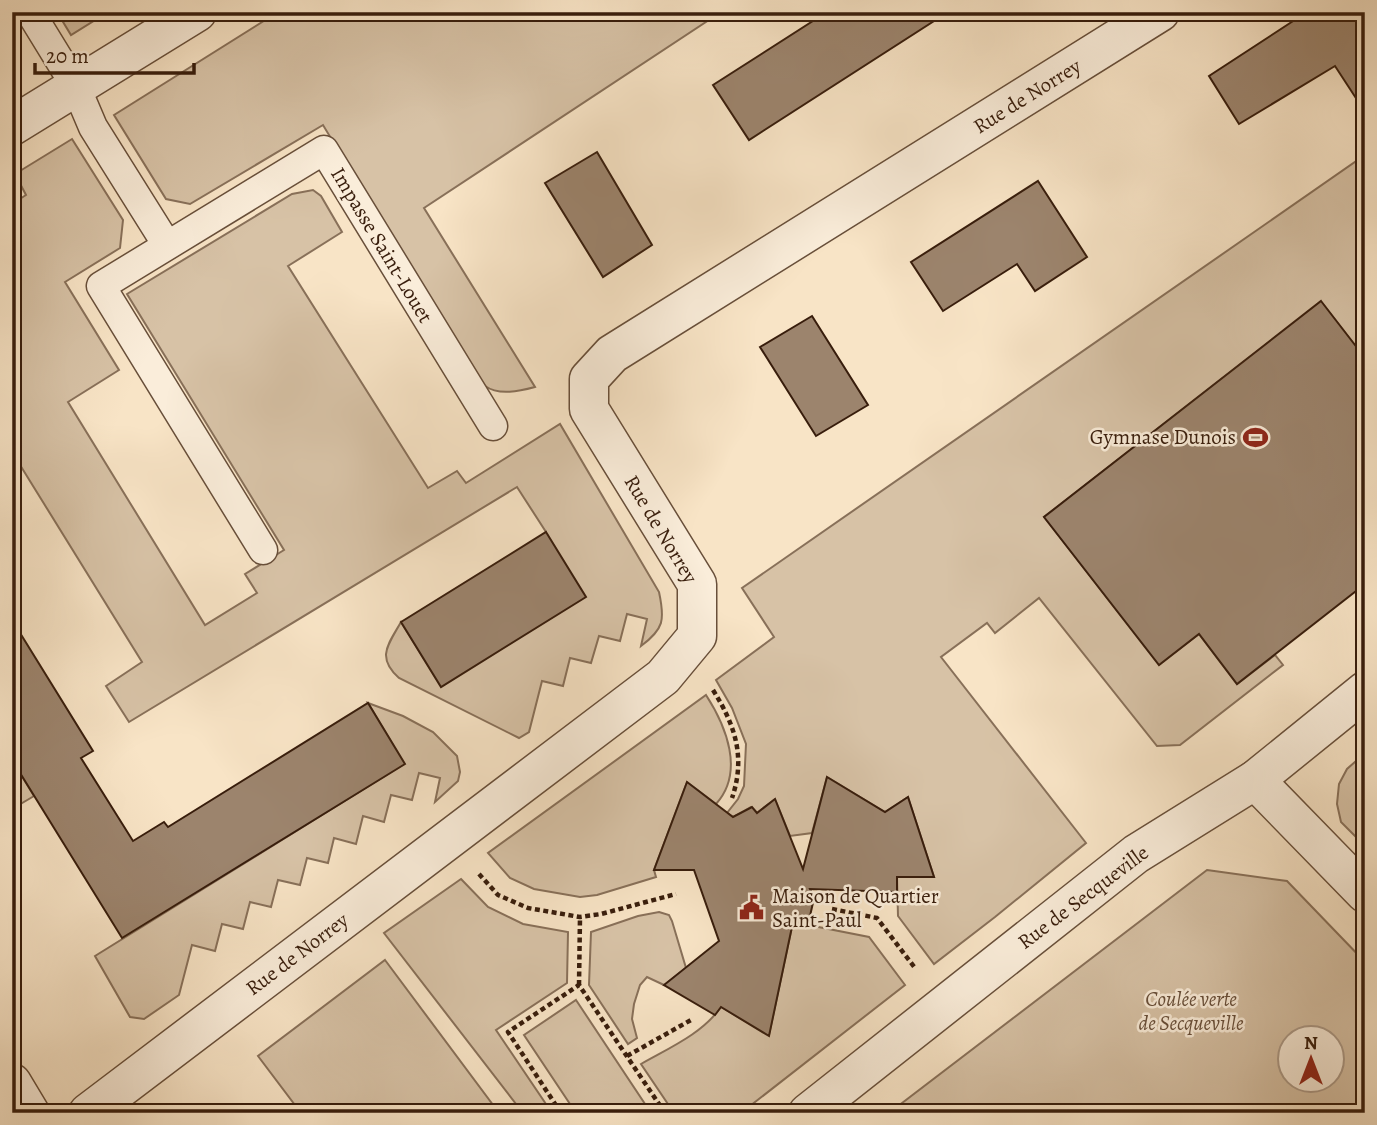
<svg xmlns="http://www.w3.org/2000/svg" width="1377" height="1125" font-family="Alegreya,serif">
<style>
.green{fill:#d7c2a6;stroke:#887059;stroke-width:2;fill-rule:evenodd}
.building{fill:#9c846d;stroke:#381d0c;stroke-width:2}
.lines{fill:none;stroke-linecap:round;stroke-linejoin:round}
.service-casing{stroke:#684f3a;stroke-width:31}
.minor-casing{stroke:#684f3a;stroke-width:41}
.tertiary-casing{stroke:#684f3a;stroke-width:41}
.path{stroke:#381d0c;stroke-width:4.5;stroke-dasharray:5 3.5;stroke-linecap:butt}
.service{stroke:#faedda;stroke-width:28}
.minor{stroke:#faedda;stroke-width:38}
.tertiary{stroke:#faedda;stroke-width:38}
.labels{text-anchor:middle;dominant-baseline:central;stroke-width:5;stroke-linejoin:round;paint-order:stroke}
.street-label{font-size:21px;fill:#381d0c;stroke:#faedda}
.poi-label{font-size:21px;fill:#381d0c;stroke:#faedda;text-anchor:end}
.park-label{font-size:21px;font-style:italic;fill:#684f3a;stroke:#faedda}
</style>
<rect width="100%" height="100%" fill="#f8e4c6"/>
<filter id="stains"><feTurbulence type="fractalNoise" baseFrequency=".00286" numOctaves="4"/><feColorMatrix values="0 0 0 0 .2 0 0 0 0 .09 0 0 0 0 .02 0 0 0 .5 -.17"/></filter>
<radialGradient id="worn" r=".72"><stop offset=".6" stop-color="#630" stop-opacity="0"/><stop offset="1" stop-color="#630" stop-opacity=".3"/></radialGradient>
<g class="green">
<polygon points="57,12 108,12 71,35"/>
<path d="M278 12H721L424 208 535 387C520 391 499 396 485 386 480 383 477 377 473 373L323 125 190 204 166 199 114 115Z"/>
<path d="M72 139 123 220 120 248 65 282 119 370 68 402 205 625 257 593 245 574 284 550 127 294 292 194 313 190 321 196 342 232 288 266 428 488 457 471 466 483 560 424 659 592C665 620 664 629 641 646L647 619 627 614 620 641 599 636 591 663 570 658 563 686 542 681 529 732 519 738 399 678C376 657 388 645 401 622L441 686 546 532 517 487 129 722 106 686 142 662 12 452V204L26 195 15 174Z"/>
<polygon points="1365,155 1365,358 1321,302 1044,517 1159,664 1199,634 1237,684 1275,655 1283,665 1180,745 1157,746 1039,598 995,633 987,623 941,657 1086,843 995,917 934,964 898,916 897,877 934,877 908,797 885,812 827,777 812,833 790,836 775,799 757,813 751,807 733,817 727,813 738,799 744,786 746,744 732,708 716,680 774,637 742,588"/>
<path d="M706 695C726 726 745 772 716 804L687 782 654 870 656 877 597 895 580 897 534 889 510 878 488 853Z"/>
<polygon points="368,703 403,716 433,732 457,756 460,772 458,781 435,802 440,778 419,773 412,800 391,795 384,822 363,816 356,844 334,838 328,863 307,858 300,885 278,880 271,907 250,902 243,929 222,924 215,951 192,945 179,995 144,1019 130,1017 95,956 404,764"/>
<polygon points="1365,753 1365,846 1341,822 1337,804 1339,784 1347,769"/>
<polygon points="12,760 34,796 12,809"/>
<path d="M1207 870 1287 881 1365 962V1113H889ZM1290 1038H1332V1080H1290Z"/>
<polygon points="461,879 488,907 523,924 568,932 567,983 496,1030 552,1113 523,1113 384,933"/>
<polygon points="659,912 669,915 672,921 686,968 664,985 647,977 640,985 634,1004 632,1019 637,1038 628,1044 589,985 591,932 638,916"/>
<path d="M793 922 869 937 905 985 741 1113H674L641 1064C669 1048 702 1034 721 1007L769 1035Z"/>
<polygon points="385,960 499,1113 301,1113 258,1056"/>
<polygon points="576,1000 651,1113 576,1113 524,1035"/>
</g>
<g class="building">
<polygon points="827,12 948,12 749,140 713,85"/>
<polygon points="1307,12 1365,12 1365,112 1335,66 1239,124 1209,76"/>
<polygon points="597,152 652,245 603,277 545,183"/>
<polygon points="1038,181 1087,257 1035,291 1017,264 943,311 911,262"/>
<polygon points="1321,301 1365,358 1365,584 1237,684 1199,634 1159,665 1044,517"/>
<polygon points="812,316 868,405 816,436 760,347"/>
<polygon points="546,532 586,597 441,687 401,622"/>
<polygon points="12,620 93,751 81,758 133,841 164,822 168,827 368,703 405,764 122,938 12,760"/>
<polygon points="827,777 885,812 908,797 934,877 897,877 897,892 810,889 814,898 808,925 793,922 769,1036 721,1007 715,1015 664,985 719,941 694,870 654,870 687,782 733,817 752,807 757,813 775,799 803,869"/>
</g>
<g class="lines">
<defs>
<g id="service">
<polyline points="30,12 76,87 93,127 167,245"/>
<polyline points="263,550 101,286 324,150 493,426"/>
</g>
<g id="minor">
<polyline points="1255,780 1365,893"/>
<polyline points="12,1083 30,1113"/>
<polyline points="88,1113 663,677 697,636 697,584 589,409 589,379 612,354 1160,12"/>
<polyline points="808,1113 1136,854 1255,780 1365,691"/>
</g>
<polyline id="tertiary" points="12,126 197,12"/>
</defs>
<use href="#service" class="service-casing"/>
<use href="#minor" class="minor-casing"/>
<use href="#tertiary" class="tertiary-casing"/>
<g class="path">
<path d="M713 690C735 725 746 757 732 798"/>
<polyline points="479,874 498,895 528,908 580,917 601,914 676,894"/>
<polyline points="832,909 877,918 915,968"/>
<polyline points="579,985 580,917"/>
<polyline points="627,1056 691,1020"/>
<polyline points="561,1113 508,1032 579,985 665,1113"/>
<polyline points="1356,1113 1365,1109"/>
</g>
<use href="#service" class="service"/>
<use href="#minor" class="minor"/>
<use href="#tertiary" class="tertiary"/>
</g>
<defs>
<symbol id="stadium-bare" viewBox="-9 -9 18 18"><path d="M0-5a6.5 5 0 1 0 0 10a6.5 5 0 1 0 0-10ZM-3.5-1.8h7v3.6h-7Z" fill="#8f2418" stroke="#faedda" stroke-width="2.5" paint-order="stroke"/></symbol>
<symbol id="civic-bare" viewBox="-9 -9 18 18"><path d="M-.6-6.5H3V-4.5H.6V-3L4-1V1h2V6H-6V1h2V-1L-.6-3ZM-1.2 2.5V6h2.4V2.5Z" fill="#8f2418" stroke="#faedda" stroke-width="2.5" paint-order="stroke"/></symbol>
</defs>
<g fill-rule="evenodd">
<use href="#stadium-bare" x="1238" y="420" width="35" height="35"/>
<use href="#civic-bare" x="734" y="890" width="35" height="35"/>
</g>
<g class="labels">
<g class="street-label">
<text transform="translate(1027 96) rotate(-32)">Rue de Norrey</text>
<text transform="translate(382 245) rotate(59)">Impasse Saint-Louet</text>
<text transform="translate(661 529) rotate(59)">Rue de Norrey</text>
<text transform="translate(1083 897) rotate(-37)">Rue de Secqueville</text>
<text transform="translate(297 954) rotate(-37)">Rue de Norrey</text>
</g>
<g class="poi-label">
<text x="1236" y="437">Gymnase Dunois</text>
<text x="772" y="896" text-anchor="start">Maison de Quartier<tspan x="772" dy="24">Saint-Paul</tspan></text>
</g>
<g class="park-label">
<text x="1191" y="999">Coulée verte<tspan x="1191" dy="24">de Secqueville</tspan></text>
</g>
</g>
<rect width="1377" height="1125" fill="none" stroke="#f8e4c6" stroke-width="42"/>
<rect x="14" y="14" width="1349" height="1097" fill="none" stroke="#381d0c" stroke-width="3.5"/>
<rect x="21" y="21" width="1335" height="1083" fill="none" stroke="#381d0c" stroke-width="2"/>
<g transform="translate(1311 1059)"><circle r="33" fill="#faedda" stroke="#ac9a88" stroke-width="2"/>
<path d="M0-5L12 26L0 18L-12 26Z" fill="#8f2418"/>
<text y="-10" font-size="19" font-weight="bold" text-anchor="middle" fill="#381d0c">N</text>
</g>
<path d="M35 63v10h159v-10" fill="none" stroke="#381d0c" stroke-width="3.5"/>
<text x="46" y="63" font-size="21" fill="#381d0c" stroke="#faedda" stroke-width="5" paint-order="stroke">20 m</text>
<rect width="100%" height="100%" filter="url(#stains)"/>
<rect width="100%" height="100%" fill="url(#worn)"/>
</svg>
